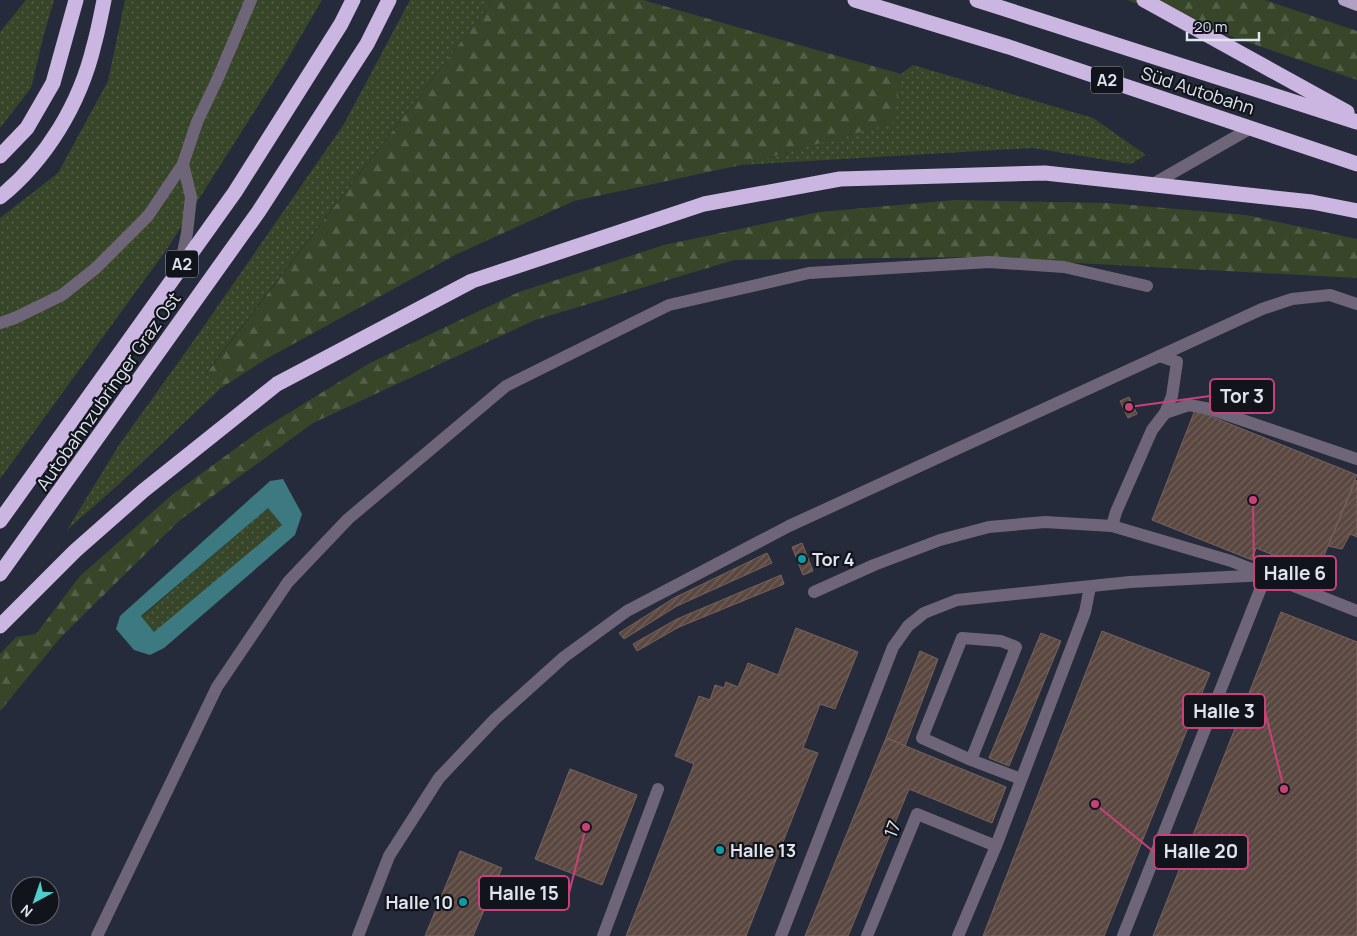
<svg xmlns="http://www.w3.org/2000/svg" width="1357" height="936" font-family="Manrope,sans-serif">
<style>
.grass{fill:url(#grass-dots)}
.forest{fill:url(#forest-firs)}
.water{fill:#3c7981;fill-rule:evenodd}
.building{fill:url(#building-hatch);stroke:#78635c}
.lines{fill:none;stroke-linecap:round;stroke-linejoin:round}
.service{stroke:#6e6678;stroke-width:12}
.primary{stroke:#b1a0c4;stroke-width:12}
.motorway{stroke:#cbb6e2;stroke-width:15}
.culture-dot{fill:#0f9aa8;stroke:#12141b;stroke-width:2}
.labels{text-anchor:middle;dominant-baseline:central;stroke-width:4.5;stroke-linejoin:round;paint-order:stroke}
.shield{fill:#12141b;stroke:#a2a6af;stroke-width:1}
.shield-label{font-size:16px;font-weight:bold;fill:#e0e4ef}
.street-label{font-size:18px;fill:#e0e4ef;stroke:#12141b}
.poi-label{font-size:18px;font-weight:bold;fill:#e0e4ef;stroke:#12141b;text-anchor:start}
.leader{fill:none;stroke:#c84179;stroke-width:2}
.callout-dot{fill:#c84179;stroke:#12141b;stroke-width:2}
.callout{fill:#12141b;stroke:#c84179;stroke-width:2}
.callout-label{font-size:19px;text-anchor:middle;font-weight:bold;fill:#e0e4ef}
</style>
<defs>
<pattern id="grass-dots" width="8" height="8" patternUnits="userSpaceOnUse" patternTransform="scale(1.25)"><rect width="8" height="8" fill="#374529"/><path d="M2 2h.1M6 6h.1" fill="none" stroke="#546048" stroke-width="1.8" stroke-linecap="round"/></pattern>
<pattern id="forest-firs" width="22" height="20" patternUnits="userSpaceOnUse" patternTransform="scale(1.25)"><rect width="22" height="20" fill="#374529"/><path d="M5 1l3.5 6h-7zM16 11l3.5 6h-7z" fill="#546048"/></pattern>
<pattern id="building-hatch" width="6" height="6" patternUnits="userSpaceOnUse" patternTransform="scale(1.25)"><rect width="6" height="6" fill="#5a4740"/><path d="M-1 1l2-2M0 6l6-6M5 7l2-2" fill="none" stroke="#71615c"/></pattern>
</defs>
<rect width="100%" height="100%" fill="#262b3b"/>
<g class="grass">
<polygon points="26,0 54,0 44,34 31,88 0,128 0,32"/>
<polygon points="125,0 322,0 284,65 169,246 0,479 0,218 58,173 108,81"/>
<polygon points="410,0 493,0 206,373 221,388 117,486 67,530 119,445 197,336 344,124"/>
<polygon points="913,65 1093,118 1146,155 1131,164 1033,148 741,165 892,123 901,74"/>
<polygon points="268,508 282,525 155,633 141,617"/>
</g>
<g class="forest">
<polygon points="493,0 643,0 901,74 893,123 741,165 574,201 457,254 266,359 221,388 206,374"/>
<polygon points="1127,0 1265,0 1357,31 1357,80"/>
<polygon points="955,200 1108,203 1246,215 1357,239 1357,278 962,257 734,260 535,320 313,423 180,520 61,637 0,711 0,654 16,637 36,634 80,576 173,494 261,430 370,363 519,292 664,245 819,212"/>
</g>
<path class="water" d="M283 479 302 514 295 535 164 648 150 655 134 650 116 629 120 616 270 481ZM268 508 282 525 154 632 141 616Z"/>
<g class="building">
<polygon points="1129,397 1137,414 1128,418 1120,401"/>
<polygon points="1195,410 1357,475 1317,573 1256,548 1252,560 1152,520"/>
<polygon points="1356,480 1357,481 1357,537 1350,534 1342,549 1328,546"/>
<polygon points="802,543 813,571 803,575 792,547"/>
<polygon points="767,553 772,563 677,606 624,639 619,633 674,598"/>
<polygon points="781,575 784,584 679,627 637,651 633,644 677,619"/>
<polygon points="1281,612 1357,642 1357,936 1153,936"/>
<polygon points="796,628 858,652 835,709 820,704 803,748 818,753 746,936 626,936 694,764 675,756 699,696 710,700 715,685 724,688 726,682 738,687 748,663 778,675"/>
<polygon points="1102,631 1210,673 1104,936 983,936"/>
<polygon points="1041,633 1061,641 1009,766 989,758"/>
<polygon points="920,651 938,659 905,746 886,738"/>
<polygon points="886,738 1006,787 992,823 909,789 848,936 805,936"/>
<polygon points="570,769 637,795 602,885 535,859"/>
<polygon points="460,851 502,868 473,936 425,936"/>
</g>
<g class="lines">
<g class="service">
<polyline points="1153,184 1251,128"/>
<polyline points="180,267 187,233 191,197 183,164"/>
<polyline points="0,323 15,318 62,295 96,268 148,216 183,164 197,122 218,78 251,0"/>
<polyline points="1165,413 1189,405 1210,409 1357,459"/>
<polyline points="1112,526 1116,512 1152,430 1165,413 1172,396 1177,362 1160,356"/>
<polyline points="814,592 874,565 940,540 989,527 1045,522 1112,526 1231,561 1357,611"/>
<polyline points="971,760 1016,647 1001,641 962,638 922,738 971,760 1021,779"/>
<polyline points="97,936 217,687 288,582 348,519 506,386 669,305 809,273 989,262 1064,267 1147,286"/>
<polyline points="358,936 389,856 439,778 495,719 564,657 627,611 789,526 1262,309 1292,299 1330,295 1357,304"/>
<polyline points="603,936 658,789"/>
<polyline points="781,936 893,647 908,626 924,613 957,600 1130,582 1266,575 1123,936"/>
<polyline points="867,936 917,814 996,846"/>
<polyline points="958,936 996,846 1085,612 1090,587"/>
</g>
<polyline class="primary" points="1344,0 1357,5"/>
<g class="motorway">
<polyline points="855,0 1009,47 1357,164"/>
<polyline points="977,0 1357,122"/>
<polyline points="1144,0 1347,112"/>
<polyline points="0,156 27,128 53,83 76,0"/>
<path d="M0 197C46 160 80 104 94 45 98 31 101 15 104 0"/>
<polyline points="0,521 235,192 341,24 353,0"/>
<polyline points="0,574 259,211 367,44 389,0"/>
<polyline points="0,626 75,551 143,491 277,384 472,281 704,204 840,179 1045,173 1312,202 1357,211"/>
</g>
</g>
<g class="culture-dot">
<circle cx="802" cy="559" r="5"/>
<circle cx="720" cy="850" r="5"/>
<circle cx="463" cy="902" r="5"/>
</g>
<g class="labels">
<g class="shield">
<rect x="1091" y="66.5" width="32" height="27" rx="4"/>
<rect x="166" y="250.5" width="32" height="27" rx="4"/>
</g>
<g class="shield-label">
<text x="1107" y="80">A2</text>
<text x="182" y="264">A2</text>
</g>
<g class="street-label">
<text transform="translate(1198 90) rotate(18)">Süd Autobahn</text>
<text transform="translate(108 391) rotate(-55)">Autobahnzubringer Graz Ost</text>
<text transform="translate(892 829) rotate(-68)">17</text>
</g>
<g class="poi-label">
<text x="812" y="559">Tor 4</text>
<text x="730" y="850">Halle 13</text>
<text x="453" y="902" text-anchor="end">Halle 10</text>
</g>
</g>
<path class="leader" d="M1129 407L1210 396M1253 500L1254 573M1284 789L1265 711M1095 804L1154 852M586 827L569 893"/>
<g class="callout-dot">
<circle cx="1129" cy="407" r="5"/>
<circle cx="1253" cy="500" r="5"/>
<circle cx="1284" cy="789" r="5"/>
<circle cx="1095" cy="804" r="5"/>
<circle cx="586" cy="827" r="5"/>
</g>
<g class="callout">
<rect x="1210" y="379" width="64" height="34" rx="5"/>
<rect x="1254" y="556" width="82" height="34" rx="5"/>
<rect x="1183" y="694" width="82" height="34" rx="5"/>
<rect x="1154" y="835" width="94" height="34" rx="5"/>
<rect x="479" y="876" width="90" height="34" rx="5"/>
</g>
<g class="callout-label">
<text x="1242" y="403">Tor 3</text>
<text x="1295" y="580">Halle 6</text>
<text x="1224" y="718">Halle 3</text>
<text x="1201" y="858">Halle 20</text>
<text x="524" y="900">Halle 15</text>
</g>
<g transform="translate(35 901) rotate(220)"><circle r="24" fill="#12141b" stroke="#646770"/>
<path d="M0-4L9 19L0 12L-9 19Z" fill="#52cdcd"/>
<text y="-8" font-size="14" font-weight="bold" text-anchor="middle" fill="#e0e4ef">N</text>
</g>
<path d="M1187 32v8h72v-8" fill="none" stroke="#e0e4ef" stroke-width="2.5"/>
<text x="1194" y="32" font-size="15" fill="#e0e4ef" stroke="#12141b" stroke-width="4" paint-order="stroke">20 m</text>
</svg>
